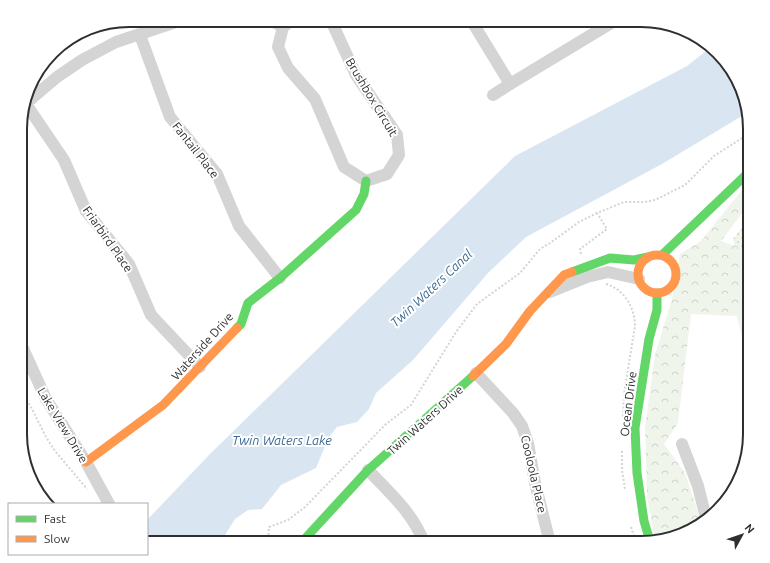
<svg xmlns="http://www.w3.org/2000/svg" width="770" height="563" font-family="Ubuntu,sans-serif">
<style>
.grass{fill:url(#grass-dots)}
.forest{fill:url(#forest-crowns)}
.water{fill:#d9e6f2}
.lines{fill:none;stroke-linecap:round;stroke-linejoin:round}
.path{stroke:#d4d4d4;stroke-width:2;stroke-dasharray:2 2;stroke-linecap:butt}
.street{stroke:#d4d4d4;stroke-width:12}
.fast{stroke:#63d668;stroke-width:9}
.slow{stroke:#ff974d;stroke-width:9}
.labels{text-anchor:middle;dominant-baseline:central;stroke-width:4;stroke-linejoin:round;paint-order:stroke}
.street-label{font-size:12px;fill:#2f2f2f;stroke:#fff}
.water-label{font-size:13px;font-style:italic;fill:#3b6894;stroke:#fff}
.rim{fill:none;stroke:#2f2f2f;stroke-width:2}
</style>
<defs>
<pattern id="grass-dots" width="8" height="8" patternUnits="userSpaceOnUse"><rect width="8" height="8" fill="#f0f5ec"/><path d="M2 2h.1M6 6h.1" fill="none" stroke="#ced2cb" stroke-width="1.8" stroke-linecap="round"/></pattern>
<pattern id="forest-crowns" width="20" height="18" patternUnits="userSpaceOnUse"><rect width="20" height="18" fill="#f0f5ec"/><path d="M2 6a3 3 0 1 1 6 0M12 15a3 3 0 1 1 6 0" fill="none" stroke="#ced2cb"/></pattern>
</defs>
<rect width="100%" height="100%" fill="#fff"/>
<polygon class="grass" points="750,217 750,317 733,239"/>
<polygon class="forest" points="750,180 750,203 721,241 750,251 750,373 737,316 691,314 678,423 664,444 685,473 700,518 700,523 690,532 655,540 647,496 645,427 655,355 672,299 680,254 701,241"/>
<polygon class="water" points="711,47 739,80 747,113 662,164 526,237 488,273 413,360 376,393 369,409 357,422 337,427 329,437 316,468 281,485 262,509 248,510 235,519 225,535 211,543 147,543 147,520 210,454 515,156 687,66"/>
<g class="lines">
<g class="path">
<polyline points="581,254 580,249 607,229 597,213"/>
<path d="M606 284C624 289 635 308 635 326L624 394 623 417"/>
<polyline points="21,394 30,405 46,437 55,451 87,489"/>
<polyline points="622,451 622,470 625,489"/>
<polyline points="631,527 636,543"/>
<polyline points="268,543 269,527 288,520 305,507 386,424 411,405 456,332 477,304 520,273 540,249 550,243 579,222 597,213 624,202 645,202 655,200 685,185 714,156 750,133"/>
</g>
<g class="street">
<polyline points="270,20 283,27"/>
<polyline points="292,20 283,27 278,47 288,68 315,99 344,167 366,181 387,174 399,155 397,135 356,75 333,25 327,20"/>
<polyline points="471,20 510,84 493,95"/>
<polyline points="140,35 170,117 217,174 239,226 280,278"/>
<polyline points="510,84 616,20"/>
<polyline points="26,104 64,160 86,211 129,264 151,315 200,367"/>
<polyline points="24,105 57,77 82,60 116,42 182,20"/>
<polyline points="550,292 587,277 608,272 639,279"/>
<polyline points="21,344 46,399 86,462 109,504"/>
<polyline points="476,373 513,413 522,426 528,443 535,483 550,543"/>
<polyline points="682,444 698,486 706,518"/>
<path d="M368 470C389 492 414 514 424 543"/>
</g>
<g class="fast">
<polyline points="662,255 750,171"/>
<polyline points="572,272 610,258 634,260 648,257"/>
<polyline points="237,328 241,324 248,303 280,278 356,210 364,194 366,181"/>
<polyline points="650,541 644,521 637,473 635,428 649,339 657,310 657,293"/>
<polyline points="301,543 368,470 473,376"/>
</g>
<g class="slow">
<circle cx="657" cy="274" r="19"/>
<polyline points="473,376 506,344 530,311 564,275 572,272"/>
<polyline points="86,462 163,405 237,328"/>
</g>
</g>
<g class="labels">
<g class="street-label">
<text transform="translate(372 97) rotate(59)">Brushbox Circuit</text>
<text transform="translate(196 150) rotate(52)">Fantail Place</text>
<text transform="translate(108 239) rotate(55)">Friarbird Place</text>
<text transform="translate(202 346) rotate(-48)">Waterside Drive</text>
<text transform="translate(628 404) rotate(-83)">Ocean Drive</text>
<text transform="translate(425 420) rotate(-42)">Twin Waters Drive</text>
<text transform="translate(63 425) rotate(59)">Lake View Drive</text>
<text transform="translate(534 474) rotate(77)">Cooloola Place</text>
</g>
<g class="water-label">
<text transform="translate(431 288) rotate(-43)">Twin Waters Canal</text>
<text x="282" y="440">Twin Waters Lake</text>
</g>
</g>
<path d="M0 0H770V563H0ZM129 27H641A102 102 0 0 1 743 129V434A102 102 0 0 1 641 536H129A102 102 0 0 1 27 434V129A102 102 0 0 1 129 27Z" fill="#fff" fill-rule="evenodd"/>
<path class="rim" d="M129 27H641A102 102 0 0 1 743 129V434A102 102 0 0 1 641 536H129A102 102 0 0 1 27 434V129A102 102 0 0 1 129 27Z"/>
<rect x="8" y="503" width="140" height="52" fill="#ffffff" stroke="#acacac"/>
<rect x="16" y="516" width="20" height="6" fill="#63d668" stroke="#acacac"/>
<text x="44" y="523" font-size="12" fill="#2f2f2f">Fast</text>
<rect x="16" y="536" width="20" height="6" fill="#ff974d" stroke="#acacac"/>
<text x="44" y="543" font-size="12" fill="#2f2f2f">Slow</text>
<g transform="translate(742 535) rotate(50)" stroke="#ffffff" stroke-width="3" paint-order="stroke">
<path d="M0-3L7 15L0 10L-7 15Z" fill="#2f2f2f"/>
<text y="-6" font-size="11" font-weight="bold" text-anchor="middle" fill="#2f2f2f">N</text>
</g>
</svg>
